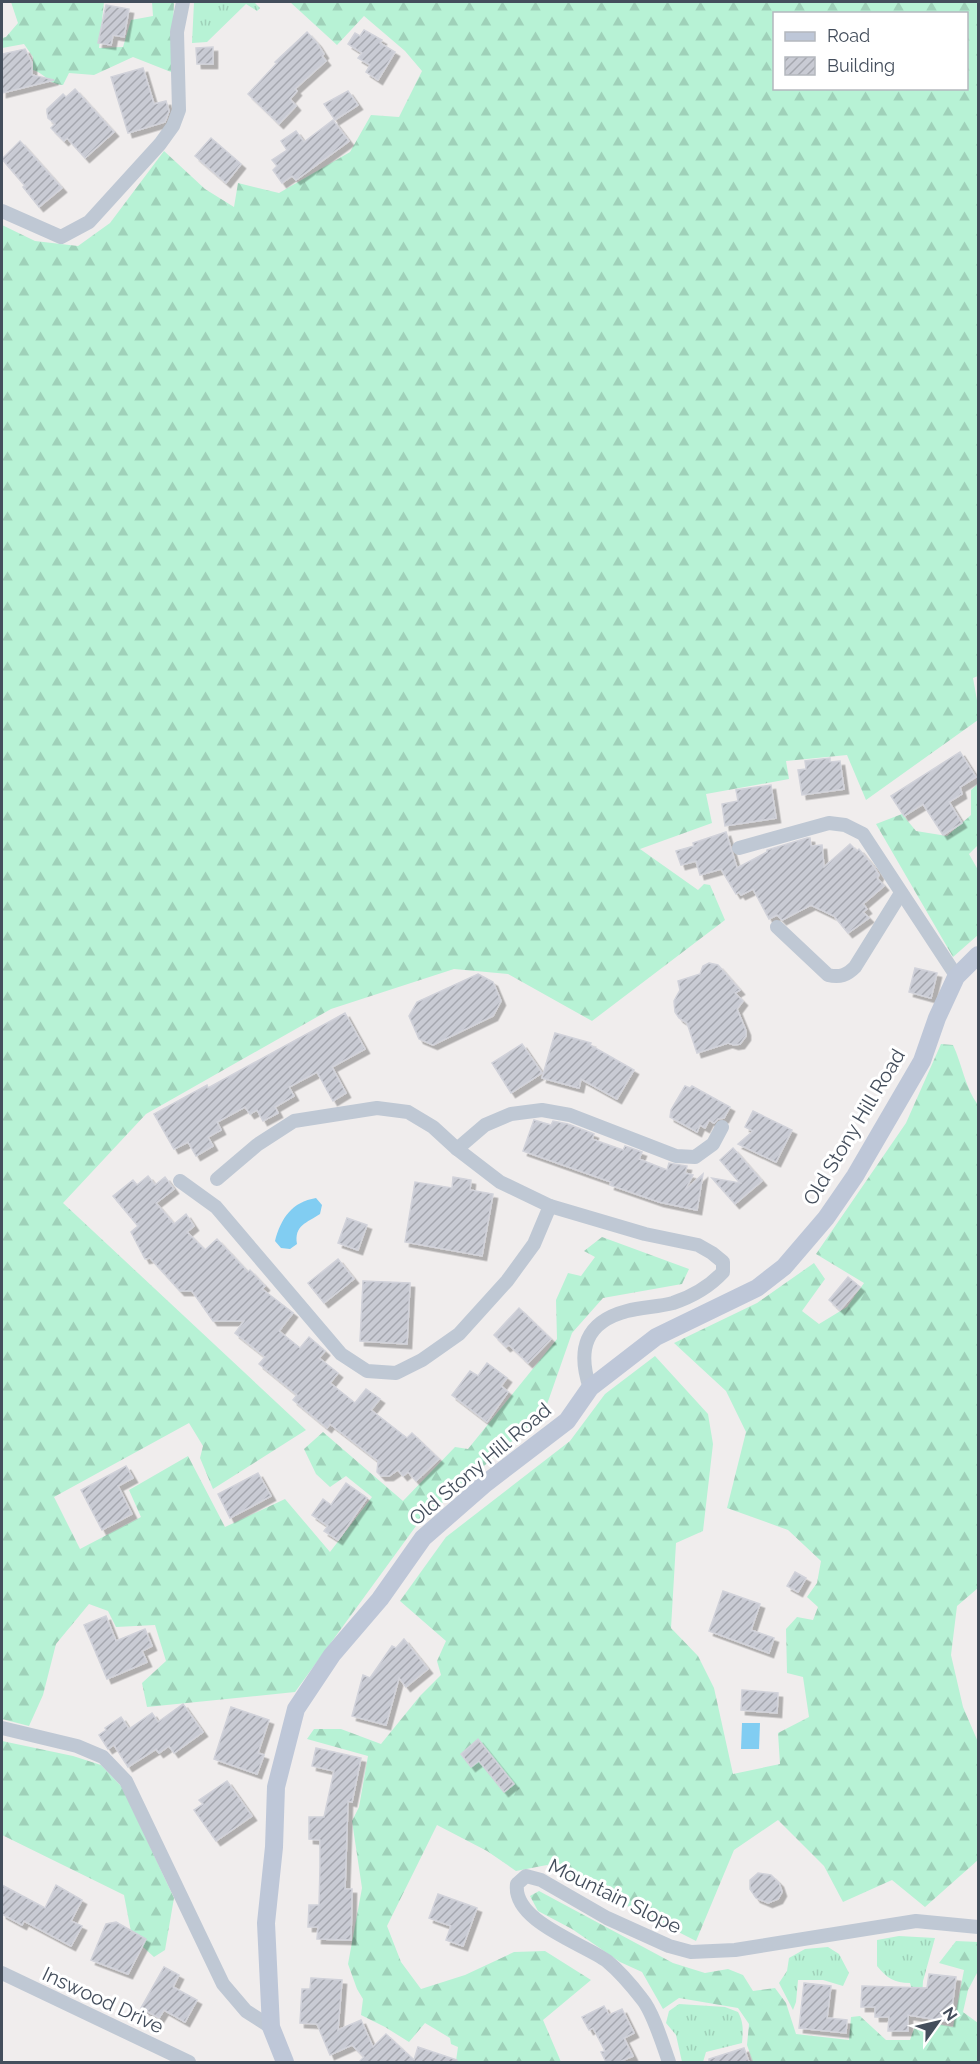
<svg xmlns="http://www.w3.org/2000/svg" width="980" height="2064" font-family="Raleway,sans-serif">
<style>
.grass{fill:url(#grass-tufts)}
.forest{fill:url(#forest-firs);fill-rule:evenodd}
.water{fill:#81cdf2}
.building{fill:url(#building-hatch);stroke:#d1d2da;stroke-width:1.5;filter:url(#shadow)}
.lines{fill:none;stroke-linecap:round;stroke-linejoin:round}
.street{stroke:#bfc8d4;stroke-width:14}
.secondary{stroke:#bec7d8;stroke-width:18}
.labels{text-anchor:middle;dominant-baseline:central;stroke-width:6;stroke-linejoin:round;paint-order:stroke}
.street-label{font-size:20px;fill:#444e5c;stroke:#fff}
</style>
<defs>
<pattern id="grass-tufts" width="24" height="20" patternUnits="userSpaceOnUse" patternTransform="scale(1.5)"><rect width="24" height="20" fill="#b7f2d5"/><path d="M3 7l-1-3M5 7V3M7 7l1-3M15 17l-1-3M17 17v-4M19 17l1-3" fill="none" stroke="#9fd1b9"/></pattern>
<pattern id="forest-firs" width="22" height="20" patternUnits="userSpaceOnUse" patternTransform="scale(1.5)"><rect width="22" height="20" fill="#b7f2d5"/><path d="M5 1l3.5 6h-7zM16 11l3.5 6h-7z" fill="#9fd1b9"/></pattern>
<pattern id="building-hatch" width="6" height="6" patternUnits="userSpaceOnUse" patternTransform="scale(1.5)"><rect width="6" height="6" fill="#c9cbd4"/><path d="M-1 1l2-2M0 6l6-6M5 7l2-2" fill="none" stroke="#a5a7af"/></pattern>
<filter id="shadow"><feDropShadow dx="4.5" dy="4.5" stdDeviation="0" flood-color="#0004"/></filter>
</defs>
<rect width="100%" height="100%" fill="#f0eded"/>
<g class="grass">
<polygon points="194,2 254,2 260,8 257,11 246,4 207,42 192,43"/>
<path d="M899 1936 935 1938 923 1981 922 1997 914 1996 910 1983C894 1983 887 1978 877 1966V1940Z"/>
<polygon points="828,1947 839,1954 849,1973 843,1986 823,1980 798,1980 796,2002 793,2010 779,1983 787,1971 789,1958 805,1949"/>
<path d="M679 2004 725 2007 738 2012C744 2023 743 2031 742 2043L706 2052 703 2062H682L676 2035 666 2023 669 2011Z"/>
</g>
<g class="forest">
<path d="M11 2H104L99 48 123 47 131 20 153 16 152 2H174L171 72 133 57 94 75 69 73 63 85C48 84 46 74 33 70V57L24 44 2 48V38L6 37 18 23Z"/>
<path d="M290 2H978V676L973 678 978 706V720L866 800 847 755 786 761 789 779 706 794 712 823 640 849 698 890 704 884 710 885 725 920 592 1021 508 974 454 969 331 1009 146 1114 63 1203 306 1430 213 1489 200 1458 203 1446 189 1423 54 1497 80 1549 141 1517 129 1490 188 1456 225 1527 285 1499 330 1552 372 1497 346 1476 330 1487 316 1474 304 1449 323 1432 403 1501 455 1447 468 1449 557 1339 556 1300 568 1273 581 1276 595 1257 584 1251 602 1237 689 1269 682 1284 603 1298 572 1333 544 1413 416 1526 295 1692 147 1707 142 1683 166 1661 155 1625 116 1627 108 1611 89 1604 56 1644 43 1695 29 1726 2 1719V225L35 241 78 246 110 223 164 151 205 189 234 207 238 183 279 193 350 152 371 115 399 117 422 71 405 51 364 16 337 45ZM774 14H966V88H774Z"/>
<polygon points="978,784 978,845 969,854 978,870 978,935 953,957 876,824 902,814 916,831 947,836 971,815 971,790"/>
<path d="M941 1044 953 1045C962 1064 965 1088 978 1105V1588L957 1606 951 1655 963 1707 978 1742V1860L925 1907 892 1880 843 1902 824 1866 778 1820 734 1850 696 1941 547 1865 516 1871 487 1851 437 1825 387 1926 401 1962 421 1989 465 1975 514 1952 545 1951 591 1980 543 2020 561 2062H460L456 2061 458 2047 451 2044 450 2038 425 2023 409 2042 385 2027 361 2015 363 1999 357 1989 348 1964 362 1888 352 1821 359 1807 368 1756 307 1739 314 1729H341L381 1744 420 1696 441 1675 437 1661 446 1641 400 1601 446 1537 570 1441 605 1394 655 1356 708 1414 713 1444 703 1531 676 1543 671 1628 698 1656 714 1688 733 1774 780 1764 778 1733 809 1717 803 1677 787 1673 786 1629 797 1617 813 1620 818 1607 807 1597 817 1583 821 1561 788 1530 727 1508 746 1432 726 1391 674 1343 757 1303 814 1263 825 1279 802 1311 819 1324 847 1307 864 1283 816 1254 906 1123Z"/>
<polygon points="2,1741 73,1756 101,1765 122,1787 174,1898 165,1950 154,1957 132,1937 124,1895 2,1835"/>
<polygon points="539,1891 673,1963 705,1973 728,1969 743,1975 753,1991 775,1988 786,2003 796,2034 849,2040 851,2017 860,2016 886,2040 910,2040 915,2026 927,2022 953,2027 964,1970 939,1963 956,1941 978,1942 978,1971 968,1990 963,2012 978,2023 978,2062 753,2062 747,2045 749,2024 738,2008 679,1998 663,2009 642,1972 620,1962 572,1929 538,1911 530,1896"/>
</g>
<g class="water">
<path d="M316 1198 322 1205 320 1214C307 1223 294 1225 297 1244L290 1249 281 1248 275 1241C281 1218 292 1202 316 1198Z"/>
<polygon points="742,1723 760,1723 759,1749 741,1749"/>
</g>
<g class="building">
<polygon points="106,5 129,9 124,37 113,35 111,45 98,43"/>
<polygon points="364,30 382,40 380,43 395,52 378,80 366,72 370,65 358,58 362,53 348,44 355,33 360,36"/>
<polygon points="307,32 317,43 324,54 322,56 326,61 295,89 297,91 290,99 296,106 279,124 248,94 277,63 275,62"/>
<polygon points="213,47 213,64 197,64 196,48"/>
<polygon points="25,49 32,63 32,75 54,80 2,93 2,54"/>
<polygon points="143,68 154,104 166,101 169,111 165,122 128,133 111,77"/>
<polygon points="75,89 114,132 85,158 67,138 64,141 51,128 55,124 48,118 47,112 47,109 63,94 66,97"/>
<polygon points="348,91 358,105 335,120 324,104"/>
<polygon points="333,120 349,141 296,180 292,176 282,183 273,170 277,166 272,160 287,150 281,141 296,131 304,142"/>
<polygon points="211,138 241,164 226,183 195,156"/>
<polygon points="20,141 62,188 39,207 23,187 25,186 2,159"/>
<polygon points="960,752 976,777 960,787 962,794 949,802 962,823 943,835 923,804 904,816 891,796"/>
<polygon points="830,758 830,762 840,761 844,789 802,795 798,770 806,769 805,761"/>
<polygon points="771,785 776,818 725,826 722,804 738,801 736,790"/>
<polygon points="726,832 737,868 767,852 767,850 807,838 810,838 811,846 822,845 824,867 850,844 857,851 859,849 874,867 879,875 877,878 884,886 863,904 867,909 863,912 869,918 848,933 834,916 811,905 782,920 777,915 769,919 753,889 741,895 739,892 736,894 721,869 700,875 696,861 681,865 676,851 694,846 693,843"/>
<polygon points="709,963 718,965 740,990 735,993 743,1001 737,1009 746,1031 746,1036 740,1044 734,1045 728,1043 697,1053 687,1023 679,1018 675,1012 674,1001 680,990 678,981 700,974 703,966"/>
<polygon points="915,968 937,973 931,998 909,992"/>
<polygon points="478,974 493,982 501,1001 493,1016 433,1045 419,1039 409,1016 417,1002"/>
<polygon points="345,1013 365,1049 332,1067 346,1093 333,1101 317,1072 289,1087 294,1096 275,1107 278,1113 263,1121 257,1110 250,1114 245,1107 217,1122 221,1130 208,1137 213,1146 196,1156 188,1142 174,1149 154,1114 207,1085 208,1088"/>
<polygon points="555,1033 591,1043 590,1045 634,1070 617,1099 581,1079 579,1088 542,1078"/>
<polygon points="522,1044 542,1073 511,1093 492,1063"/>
<polygon points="685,1086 690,1088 692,1086 730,1107 724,1118 718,1119 714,1123 709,1120 705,1128 700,1125 697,1132 670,1117 671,1110"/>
<polygon points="753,1111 792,1130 776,1162 738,1144 753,1131 745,1127"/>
<polygon points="534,1120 551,1125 553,1121 568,1124 594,1134 592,1139 623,1150 625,1146 642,1152 639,1159 667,1170 669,1163 687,1166 685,1173 693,1175 685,1190 703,1174 697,1210 659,1202 610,1185 611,1182 523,1151"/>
<polygon points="733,1148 762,1181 735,1204 712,1178 740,1183 720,1160"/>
<polygon points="148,1176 155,1185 165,1177 174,1189 156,1203 174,1224 186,1214 194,1226 187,1232 205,1250 217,1239 248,1272 250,1270 265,1286 262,1289 293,1313 279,1331 300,1348 309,1337 325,1351 319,1358 338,1373 330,1383 355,1403 366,1389 380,1399 371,1410 407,1438 412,1433 439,1459 416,1481 408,1472 403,1476 398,1470 389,1476 381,1476 377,1472 378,1461 330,1424 327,1428 293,1400 297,1395 259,1364 265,1357 235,1333 244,1321 213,1321 192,1291 180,1291 150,1258 145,1259 131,1232 138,1226 113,1196 133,1180 137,1185"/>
<polygon points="453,1177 471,1180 470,1190 493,1194 482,1256 405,1242 415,1182 452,1188"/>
<polygon points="347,1218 367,1225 358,1250 338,1243"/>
<polygon points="338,1259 354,1279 324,1303 308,1283"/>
<polygon points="848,1277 860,1287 840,1310 829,1300"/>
<polygon points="363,1281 410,1283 407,1344 360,1341"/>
<polygon points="519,1308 551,1339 528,1363 509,1345 506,1347 494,1335"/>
<polygon points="487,1363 507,1378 501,1386 508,1392 487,1422 452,1395 470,1371 478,1376"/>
<polygon points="126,1466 133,1478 118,1486 132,1514 102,1530 81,1490"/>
<polygon points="258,1473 271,1496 230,1518 218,1494"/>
<polygon points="346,1483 367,1498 338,1540 324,1531 328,1526 312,1515 323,1499 331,1505"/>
<polygon points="795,1572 806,1578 798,1592 787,1586"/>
<polygon points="723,1591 760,1604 751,1630 774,1638 769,1653 709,1631"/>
<polygon points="106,1616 116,1641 145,1629 152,1646 142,1651 147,1662 107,1679 84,1625"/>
<polygon points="404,1639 428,1669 406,1687 399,1678 386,1725 352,1716 363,1675 370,1678 392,1646 396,1648"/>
<polygon points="742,1690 778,1693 777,1713 741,1710"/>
<polygon points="183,1704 203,1732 174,1753 169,1746 159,1753 156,1749 128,1767 114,1745 108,1749 99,1735 106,1730 105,1728 121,1717 129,1729 152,1713 158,1722"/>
<polygon points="231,1707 269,1720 258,1753 264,1755 257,1774 214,1759"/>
<polygon points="478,1739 514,1784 504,1792 479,1761 471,1767 461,1754"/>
<polygon points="316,1748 361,1758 352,1802 348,1801 345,1889 352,1889 351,1940 317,1939 318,1927 308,1927 309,1905 319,1905 320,1867 320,1840 309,1839 309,1817 324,1817 334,1771 312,1766"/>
<polygon points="227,1781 252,1816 216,1841 194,1810 203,1804 199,1800"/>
<polygon points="758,1873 771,1875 779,1883 782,1892 778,1899 768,1903 756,1898 750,1889 750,1880"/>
<polygon points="2,1885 45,1908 56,1885 82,1900 71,1921 82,1926 71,1946 24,1921 22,1925 2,1914"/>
<polygon points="438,1894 477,1908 463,1946 446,1940 451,1926 429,1918"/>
<polygon points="116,1922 146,1939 128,1974 91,1960 106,1924"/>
<polygon points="164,1967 179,1975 173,1987 197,2000 185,2022 164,2010 159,2018 141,2008"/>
<polygon points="929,1974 956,1977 950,2022 908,2015 908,2031 888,2031 889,2017 875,2017 875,2007 861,2007 862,1986 927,1988"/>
<polygon points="311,1978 342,1980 338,2030 361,2020 373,2047 386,2034 414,2060 418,2047 457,2060 457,2062 359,2062 364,2057 352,2045 330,2055 317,2024 300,2023 302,1989 310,1989"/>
<polygon points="804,1983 831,1986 827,2018 847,2020 846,2033 799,2028"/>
<polygon points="604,2006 609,2015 622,2009 634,2033 624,2038 633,2056 619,2062 606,2062 601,2052 605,2051 593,2028 589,2030 582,2017"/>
<polygon points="744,2048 749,2062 709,2062 709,2059"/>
</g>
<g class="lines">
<g class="street">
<polyline points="2,211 61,237 89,222 160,144 173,126 179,110 177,32 183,2"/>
<polyline points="739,848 829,823 845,825 863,834 957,977"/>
<path d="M777 927 828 975C840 978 847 975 855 967L901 893"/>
<polyline points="457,1149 485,1125 511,1114 542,1110 570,1115 676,1156 695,1157 713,1144 722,1127"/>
<path d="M217 1179 257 1145 294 1121 377 1108 408 1112 433 1127 457 1149 500 1182 550 1206 645 1234 698 1245 712 1253 723 1262V1272C710 1286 691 1297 673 1303 658 1307 642 1307 627 1311 585 1322 577 1350 590 1388"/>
<polyline points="180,1181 216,1207 341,1354 367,1371 396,1373 422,1360 459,1334 507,1281 534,1244 550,1206"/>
<polyline points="2,1728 77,1746 103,1757 126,1781 223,1984 246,2011 271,2027"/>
<polyline points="2,1973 189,2062"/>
<path d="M669 2062C663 2045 653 2012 642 1999 632 1986 619 1971 607 1961 582 1943 512 1921 517 1884L526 1876 541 1880 607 1918 669 1946 691 1952 735 1950 916 1921 978 1927"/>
</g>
<polyline class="secondary" points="285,2062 271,2027 266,1923 274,1847 276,1787 296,1709 332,1655 380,1599 423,1538 486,1483 567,1421 590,1388 656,1337 757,1288 784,1267 826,1218 855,1176 922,1061 937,1018 956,977 978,955"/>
</g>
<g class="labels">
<g class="street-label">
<text transform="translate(854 1127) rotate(-59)">Old Stony Hill Road</text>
<text transform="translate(480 1464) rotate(-40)">Old Stony Hill Road</text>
<text transform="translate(615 1896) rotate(26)">Mountain Slope</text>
<text transform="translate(103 2000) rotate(25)">Inswood Drive</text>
</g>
</g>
<rect width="980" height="2064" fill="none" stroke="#444e5c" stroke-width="6"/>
<rect x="773" y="12" width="195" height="78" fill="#ffffff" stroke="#b4b8be" stroke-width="1.5"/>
<rect x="785" y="32" width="30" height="9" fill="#bec7d8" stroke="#b4b8be" stroke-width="1.5"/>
<text x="827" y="42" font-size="18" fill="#444e5c">Road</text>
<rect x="785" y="57" width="30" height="18" fill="url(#building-hatch)" stroke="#b4b8be" stroke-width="1.5"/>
<text x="827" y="72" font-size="18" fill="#444e5c">Building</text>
<g transform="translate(938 2022) rotate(56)" stroke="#ffffff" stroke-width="4.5" paint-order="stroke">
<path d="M0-4.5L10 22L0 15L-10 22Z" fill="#444e5c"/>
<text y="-9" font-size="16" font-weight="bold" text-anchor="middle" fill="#444e5c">N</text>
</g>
</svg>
